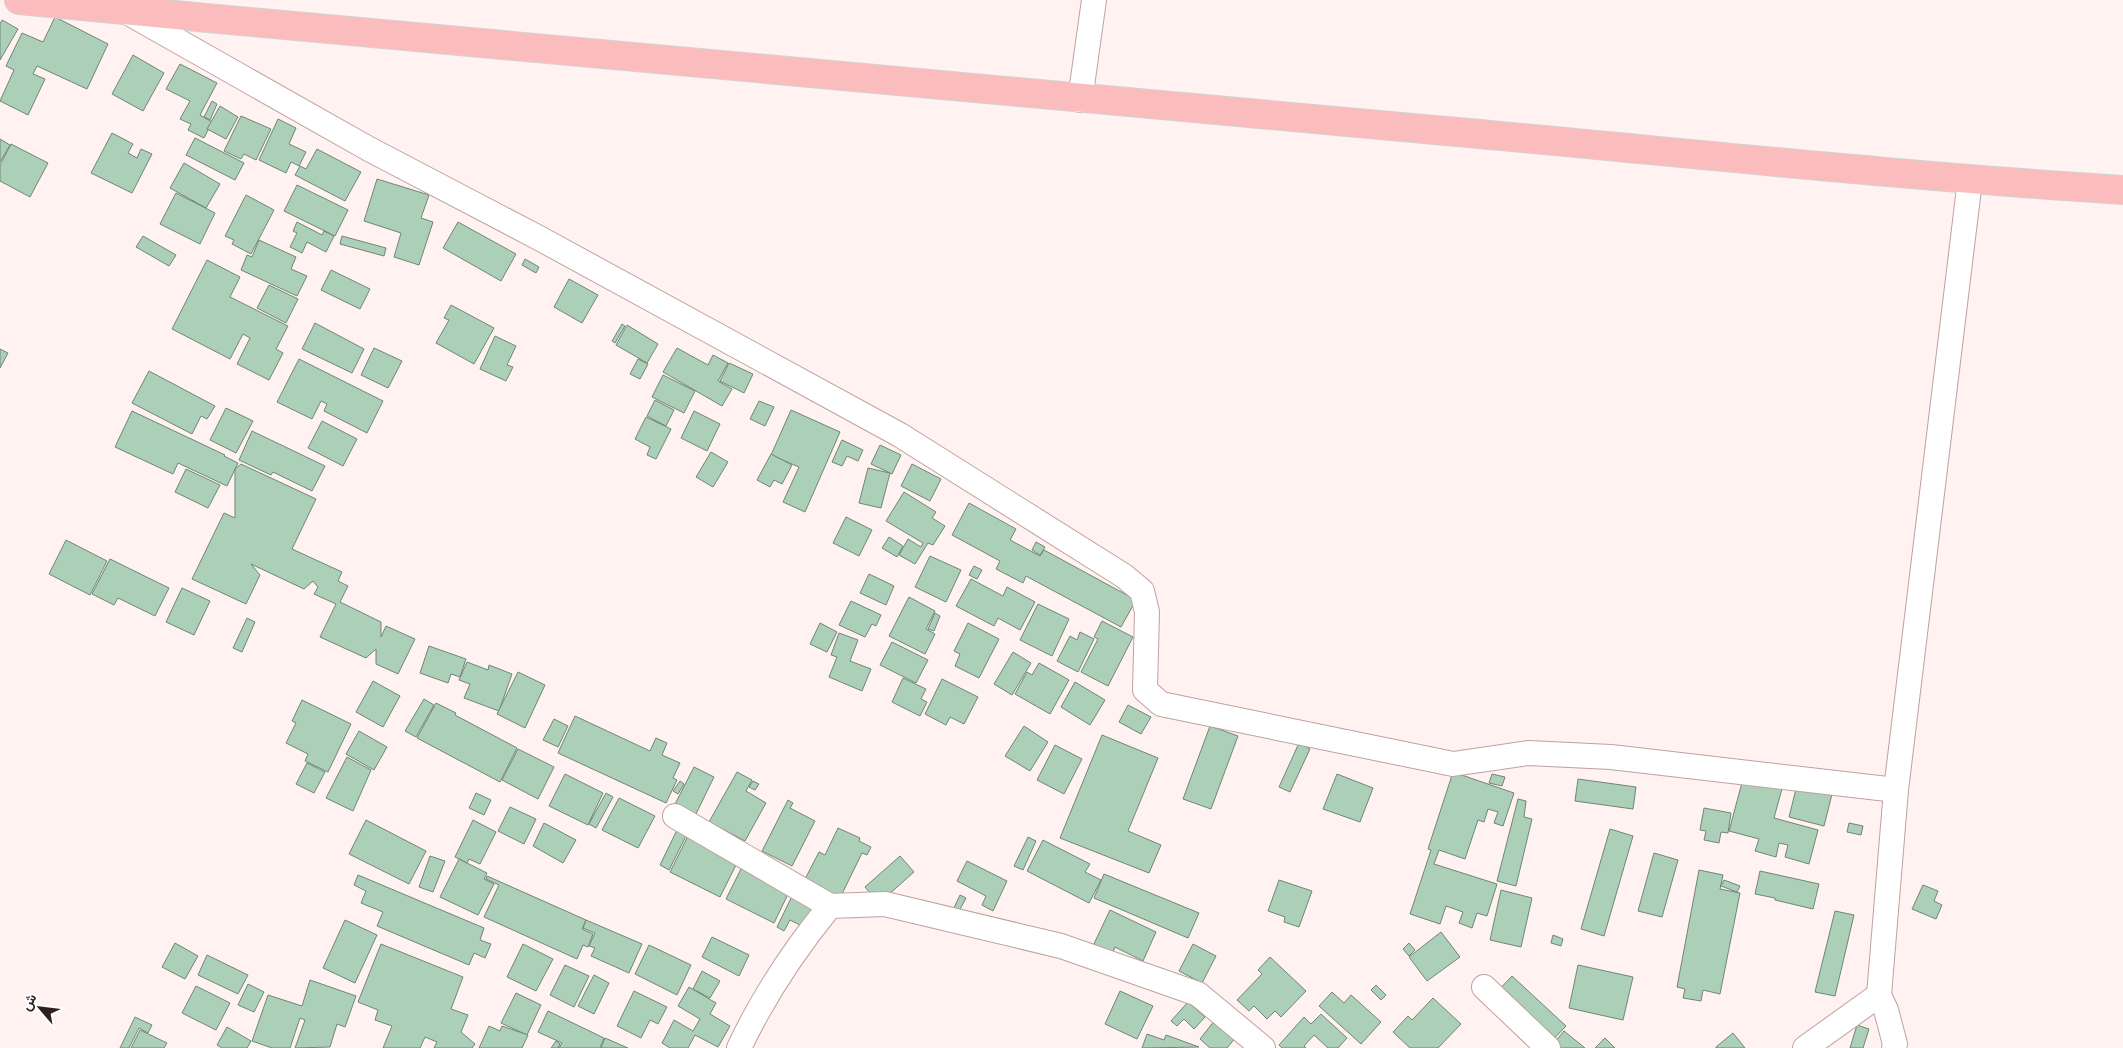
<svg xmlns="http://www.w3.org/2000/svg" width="2123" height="1048" font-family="'Noto Serif',Vazirmatn,serif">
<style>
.building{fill:#accfb7;stroke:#6f8677}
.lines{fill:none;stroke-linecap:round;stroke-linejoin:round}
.minor-casing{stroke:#bfa1a0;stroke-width:26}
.major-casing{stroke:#d5d3d2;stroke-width:30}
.minor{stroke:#fff;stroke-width:24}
.major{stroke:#fabcbc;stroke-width:28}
</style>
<rect width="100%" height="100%" fill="#fff2f1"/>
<g class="building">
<polygon points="55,17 108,44 87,89 37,66 33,74 45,79 28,115 0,101 14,70 6,66 22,33 43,42"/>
<polygon points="2,20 18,29 0,60 0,24"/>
<polygon points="133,55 164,73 143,111 112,94"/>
<polygon points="180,64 217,83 200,115 212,122 204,138 188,130 191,124 180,119 190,101 166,89"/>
<polygon points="212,101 217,104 210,120 204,117"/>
<polygon points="220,106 238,117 226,139 207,129"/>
<polygon points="241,116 271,129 256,160 244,154 241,159 224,151"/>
<polygon points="278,119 296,128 289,144 306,152 299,166 291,162 286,173 259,160"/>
<polygon points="112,133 133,144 128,153 137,158 141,149 152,154 132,193 91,173"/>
<polygon points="195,138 244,163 235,180 186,155"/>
<polygon points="0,139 10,145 0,162"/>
<polygon points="11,144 48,163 30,197 0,181 0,165"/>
<polygon points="317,149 361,172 345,201 295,175 300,166 306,169"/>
<polygon points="184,163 220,184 206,208 170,188"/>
<polygon points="377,179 429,195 421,218 433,222 419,265 394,257 401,233 364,221"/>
<polygon points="297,185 348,210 335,236 284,211"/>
<polygon points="176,193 215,213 200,244 160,224"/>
<polygon points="246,195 274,210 251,254 232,244 234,240 225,236"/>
<polygon points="297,222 322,235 324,231 334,236 326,252 307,242 302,253 290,247 297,233 293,231"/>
<polygon points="458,222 516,254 501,281 443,248"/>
<polygon points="143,236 176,255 169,266 136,247"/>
<polygon points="342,236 386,248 384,256 340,244"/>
<polygon points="259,240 296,257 291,269 307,276 297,296 241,270 247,255 252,257"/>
<polygon points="525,259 539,267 536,273 522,265"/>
<polygon points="207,260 240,277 230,297 288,326 276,349 283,353 269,380 237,364 250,338 243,334 230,359 172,329"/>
<polygon points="331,270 370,289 360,309 321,290"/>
<polygon points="569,279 598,295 582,323 554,307"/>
<polygon points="269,285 298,299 286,323 257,308"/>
<polygon points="451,305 494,328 474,364 436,343 449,320 444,318"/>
<polygon points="315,323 364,349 352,373 302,349"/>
<polygon points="622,324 625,326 615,343 612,341"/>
<polygon points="627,325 658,344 647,363 616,345"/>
<polygon points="495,336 516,346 507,365 513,367 506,381 480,369"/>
<polygon points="374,348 402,361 388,388 361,375"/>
<polygon points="677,348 708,365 713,355 728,363 718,381 732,389 722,406 663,372"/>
<polygon points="0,349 8,353 0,368"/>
<polygon points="299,359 383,401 367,433 324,411 327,404 321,401 312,419 277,402"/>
<polygon points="638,359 648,364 640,379 630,374"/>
<polygon points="729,363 753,374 744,393 720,381"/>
<polygon points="149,371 215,406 207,419 201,416 192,434 132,403"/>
<polygon points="663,375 695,391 684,413 652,397"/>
<polygon points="655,400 674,410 666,426 647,416"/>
<polygon points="759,401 774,407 765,426 750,419"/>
<polygon points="226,408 253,421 236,453 210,440"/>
<polygon points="791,410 840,432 805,512 783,502 799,467 771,455"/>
<polygon points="132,411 225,455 224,456 238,463 227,486 178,463 173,474 115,447"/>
<polygon points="694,411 720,424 707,451 681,438"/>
<polygon points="646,417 671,429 656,459 647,455 650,447 635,439"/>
<polygon points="322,421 357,439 343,466 308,448"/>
<polygon points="252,431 325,466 312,491 273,472 271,475 239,460"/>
<polygon points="842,440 863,450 858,461 847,456 842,466 832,462"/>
<polygon points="880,445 901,455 892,474 871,464"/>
<polygon points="711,452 728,462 713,487 696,477"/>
<polygon points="771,454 792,465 782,484 774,480 770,487 757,480"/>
<polygon points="241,464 316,499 292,549 342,572 338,581 348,586 340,602 381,622 381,637 386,626 415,639 398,674 376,664 376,649 366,658 320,637 336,604 314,594 318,587 313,581 304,589 251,564 260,575 246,604 192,579 224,513 235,518 235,469"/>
<polygon points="912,464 941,479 930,501 901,486"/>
<polygon points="868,468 890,473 881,508 859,503"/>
<polygon points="186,469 220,485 208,508 175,492"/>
<polygon points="904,492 936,512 932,518 945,526 933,545 928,543 915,564 899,555 908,539 921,547 923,543 886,521"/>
<polygon points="969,503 1016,529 1010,540 1040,556 1044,550 1136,600 1121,627 1026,576 1023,583 996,569 1000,561 952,535"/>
<polygon points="846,517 872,530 859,556 833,543"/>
<polygon points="889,537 903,546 897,557 882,548"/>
<polygon points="66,540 107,561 90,595 49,574"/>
<polygon points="1036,542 1045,547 1040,555 1032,550"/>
<polygon points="930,556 961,570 946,602 915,587"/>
<polygon points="110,559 169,588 155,616 118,598 114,605 92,594"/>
<polygon points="974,566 982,570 977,579 969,575"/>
<polygon points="869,574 894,586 886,605 860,593"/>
<polygon points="971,579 1003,596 1007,587 1035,602 1020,630 998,618 994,626 956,606"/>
<polygon points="182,588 210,601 194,635 166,622"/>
<polygon points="909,597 935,611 926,629 935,634 925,654 889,636"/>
<polygon points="851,601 881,615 876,626 872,624 865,637 839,625"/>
<polygon points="1038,604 1069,619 1052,656 1020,640"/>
<polygon points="935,613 940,616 934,631 928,629"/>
<polygon points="247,618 255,622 242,652 233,648"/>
<polygon points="1102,621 1133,637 1108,686 1081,672 1098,639 1094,637"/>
<polygon points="820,623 837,632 827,652 810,644"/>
<polygon points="968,623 999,639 979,678 955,666 960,654 954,651"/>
<polygon points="1080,632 1094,639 1078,672 1057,661 1070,636 1077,640"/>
<polygon points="839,633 858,640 850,661 871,669 862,691 829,677 837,657 831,655"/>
<polygon points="892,642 928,660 916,683 880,665"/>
<polygon points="429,646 466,659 460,677 451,674 448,683 420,673"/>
<polygon points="1013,652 1031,663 1012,695 994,684"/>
<polygon points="467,662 488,670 489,665 512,674 499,711 464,698 470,684 459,680"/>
<polygon points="1039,663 1069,680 1050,714 1015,694 1027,672 1032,675"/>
<polygon points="518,672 545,685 525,728 497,714"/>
<polygon points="903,678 926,689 921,699 927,702 920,716 892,702"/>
<polygon points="942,679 978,697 964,724 950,717 946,725 925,714"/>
<polygon points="373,681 400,696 383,727 356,712"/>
<polygon points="1075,682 1105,700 1090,725 1061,707"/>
<polygon points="424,699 434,705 416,737 405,731"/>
<polygon points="302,700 351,724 328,772 305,761 308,754 286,743 296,723 292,721"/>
<polygon points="436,703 456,713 455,715 517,748 500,782 417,738"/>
<polygon points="1128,705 1151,717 1141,734 1119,722"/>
<polygon points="575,716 650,751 656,738 667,743 662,755 680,763 673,778 677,780 666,803 558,753"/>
<polygon points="554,719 568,726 558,747 543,740"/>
<polygon points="1024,726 1048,742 1030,771 1005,756"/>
<polygon points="1210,726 1238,736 1211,809 1183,799"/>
<polygon points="359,731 387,747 374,770 346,754"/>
<polygon points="1102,735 1158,758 1128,831 1161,845 1149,873 1060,838"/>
<polygon points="1299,743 1310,749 1290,792 1279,787"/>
<polygon points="1055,745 1082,759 1064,794 1037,780"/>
<polygon points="518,749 554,767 538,799 502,780"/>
<polygon points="347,757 371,770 353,811 326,798"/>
<polygon points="307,763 325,772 314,793 296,784"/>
<polygon points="694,767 714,777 695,816 674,806"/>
<polygon points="737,772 752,780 746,791 766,803 745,841 709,822"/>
<polygon points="1453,772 1514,793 1503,826 1494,823 1498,812 1488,809 1484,822 1478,820 1465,859 1439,850 1434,864 1497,884 1487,916 1477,913 1472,928 1459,923 1463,912 1446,906 1440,924 1410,914 1431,850 1428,849"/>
<polygon points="565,774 603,793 588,825 549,806"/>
<polygon points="1337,774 1373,788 1360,822 1323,809"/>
<polygon points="1492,774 1505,777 1502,786 1489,783"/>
<polygon points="1744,775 1783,785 1774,818 1818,830 1809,864 1785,857 1788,845 1779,843 1776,857 1755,851 1759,839 1729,831"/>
<polygon points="1578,779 1636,787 1633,809 1575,801"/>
<polygon points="680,781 684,784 678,794 673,791"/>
<polygon points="753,781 759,784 755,790 749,787"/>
<polygon points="1797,785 1832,794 1824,826 1789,817"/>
<polygon points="476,793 491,800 484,815 469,808"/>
<polygon points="606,793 613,797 596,828 589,824"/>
<polygon points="619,798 655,816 638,848 602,830"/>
<polygon points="1518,799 1526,801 1524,817 1532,819 1516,886 1497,881"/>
<polygon points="788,800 793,803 790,808 815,821 792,866 762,851"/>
<polygon points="510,807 536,819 524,844 498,831"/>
<polygon points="1704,808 1731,813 1728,833 1721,832 1719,843 1704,840 1706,831 1700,830"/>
<polygon points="366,820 426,851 409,884 349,854"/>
<polygon points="473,820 496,832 480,864 469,859 467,863 455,857"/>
<polygon points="544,823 576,840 563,863 533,846"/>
<polygon points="1849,823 1863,826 1861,835 1847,832"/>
<polygon points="678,828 688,832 669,870 660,865"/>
<polygon points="838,828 860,838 859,841 871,847 867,855 862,853 840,898 804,881 819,852 825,855"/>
<polygon points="1610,829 1633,836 1604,936 1581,929"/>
<polygon points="689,834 739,859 720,897 670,872"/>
<polygon points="1028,837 1036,841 1023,870 1014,866"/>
<polygon points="1043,840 1090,864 1085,872 1101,880 1089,903 1027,871"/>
<polygon points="1654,853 1678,860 1662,917 1638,911"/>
<polygon points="430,856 445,861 433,892 419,887"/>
<polygon points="900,856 914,872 879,903 865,887"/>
<polygon points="459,859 487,873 484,879 494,884 478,915 440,897"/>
<polygon points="967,861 1007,881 993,911 982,905 986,896 957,881"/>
<polygon points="742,867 790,890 774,923 726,899"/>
<polygon points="1699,870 1723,875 1720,889 1740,893 1720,994 1703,990 1701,1001 1683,998 1685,989 1677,987"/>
<polygon points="1760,871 1819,884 1813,909 1775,900 1775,898 1755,894"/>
<polygon points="1104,874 1199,913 1188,938 1094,898"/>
<polygon points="358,875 484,928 480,940 491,944 485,958 474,953 469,965 377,926 383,912 361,903 366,891 354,885"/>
<polygon points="487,876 586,920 582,929 593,934 588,947 583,945 577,959 484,917 499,885 486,879"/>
<polygon points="1279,880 1312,891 1299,927 1284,922 1285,917 1268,911"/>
<polygon points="1724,880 1740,886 1737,892 1721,886"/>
<polygon points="1923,885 1938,891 1934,901 1942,905 1936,919 1912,909"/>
<polygon points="1501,890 1532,898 1521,947 1490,940"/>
<polygon points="794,892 816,904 804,927 790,920 784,931 777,927"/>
<polygon points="960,895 966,898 958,913 953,910"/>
<polygon points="1110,910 1156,932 1143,961 1115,947 1111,957 1092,948"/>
<polygon points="1835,911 1854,915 1835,996 1815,992"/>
<polygon points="345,920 377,935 355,983 323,968"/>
<polygon points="586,920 642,944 629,973 591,956 595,948 589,946 595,933 583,928"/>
<polygon points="1441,932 1460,957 1427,981 1409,957"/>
<polygon points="1553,935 1563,939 1561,946 1551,943"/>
<polygon points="712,937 749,955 739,976 702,957"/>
<polygon points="175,943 198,956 185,979 162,967"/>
<polygon points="1409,943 1415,950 1409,956 1403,949"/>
<polygon points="381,944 463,977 451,1009 468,1015 461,1032 475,1044 472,1048 434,1048 437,1042 425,1037 420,1048 383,1048 392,1026 375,1020 378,1010 358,1002"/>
<polygon points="523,944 553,959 536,991 507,977"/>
<polygon points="1193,944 1216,956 1202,983 1179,971"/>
<polygon points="649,945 691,965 677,995 635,974"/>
<polygon points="207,955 248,975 238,994 198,975"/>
<polygon points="1270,957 1306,991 1281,1017 1275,1011 1267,1019 1254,1006 1249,1011 1237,1000 1262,974 1258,970"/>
<polygon points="565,965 589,976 574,1007 550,995"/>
<polygon points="1578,965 1633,977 1623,1020 1569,1008"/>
<polygon points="702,971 720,981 710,998 693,989"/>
<polygon points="594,975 609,983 594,1014 578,1006"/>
<polygon points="1512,976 1566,1026 1550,1043 1496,993"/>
<polygon points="310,980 356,996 345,1027 337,1024 330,1047 295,1048 305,1020 300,1018 290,1048 272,1048 252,1041 268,995 302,1006"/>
<polygon points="248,984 264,992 254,1012 238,1005"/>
<polygon points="1376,985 1386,995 1381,1000 1371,990"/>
<polygon points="196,986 230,1003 216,1030 182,1013"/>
<polygon points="689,987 716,1003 710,1014 730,1026 718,1047 695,1035 688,1048 670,1048 662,1043 674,1020 693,1031 700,1019 678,1006"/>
<polygon points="634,991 667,1007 658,1024 650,1020 641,1038 617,1026"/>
<polygon points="1120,991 1153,1006 1137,1039 1105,1024"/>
<polygon points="1332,992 1344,1003 1351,995 1381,1022 1361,1044 1319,1006"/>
<polygon points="516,993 541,1005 527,1035 501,1023"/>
<polygon points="1433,998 1461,1024 1438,1048 1410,1048 1393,1032 1408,1016 1412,1020"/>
<polygon points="1188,1002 1205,1017 1194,1029 1184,1019 1177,1026 1171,1021"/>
<polygon points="548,1011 604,1038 600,1048 559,1048 562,1043 538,1032"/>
<polygon points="1321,1014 1347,1038 1338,1048 1328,1048 1314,1035 1304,1046 1306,1048 1282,1048 1279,1045 1304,1017 1311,1024"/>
<polygon points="135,1017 152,1025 148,1033 139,1028 129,1048 120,1048"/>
<polygon points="1215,1020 1236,1037 1227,1048 1210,1048 1200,1039"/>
<polygon points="1857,1025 1869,1029 1863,1048 1850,1048"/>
<polygon points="489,1026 500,1031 502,1026 528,1035 522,1048 479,1048"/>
<polygon points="227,1027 251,1041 247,1048 222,1048 217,1045"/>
<polygon points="140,1030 167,1043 164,1048 131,1048"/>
<polygon points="1564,1031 1585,1048 1550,1048"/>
<polygon points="1733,1033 1745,1048 1716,1048 1716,1047"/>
<polygon points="1147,1034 1164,1040 1166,1035 1199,1047 1142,1048"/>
<polygon points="605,1038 628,1048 601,1048"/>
<polygon points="1605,1038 1615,1048 1595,1048"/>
<polygon points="556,1041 560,1044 558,1048 551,1048"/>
</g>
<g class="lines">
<defs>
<g id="minor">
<polyline points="125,11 369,149 539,238 900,435 1124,576 1142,591 1147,612 1145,690 1161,704 1453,764 1528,753 1611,757 1896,790"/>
<polyline points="1080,100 1094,0"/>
<polyline points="675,816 830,906 885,904 1061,946 1198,994 1263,1048"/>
<polyline points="1484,987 1548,1048"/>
<polyline points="1879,995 1896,790 1970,180"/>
<path d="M739 1048C763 997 795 949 830 906"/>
<polyline points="1805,1048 1879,995 1886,1010 1895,1044 1894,1048"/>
</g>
<path id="major" d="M19 0C498 46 977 91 1457 132 1679 152 1900 176 2123 190"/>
</defs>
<use href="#minor" class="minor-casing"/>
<use href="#major" class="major-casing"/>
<use href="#minor" class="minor"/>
<use href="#major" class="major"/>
</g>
<g transform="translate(40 1008) rotate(298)" stroke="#ffffff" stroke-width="4" paint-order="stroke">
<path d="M0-4L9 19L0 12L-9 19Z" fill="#2c2120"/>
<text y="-8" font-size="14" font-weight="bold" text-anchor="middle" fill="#2c2120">ش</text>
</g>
</svg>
